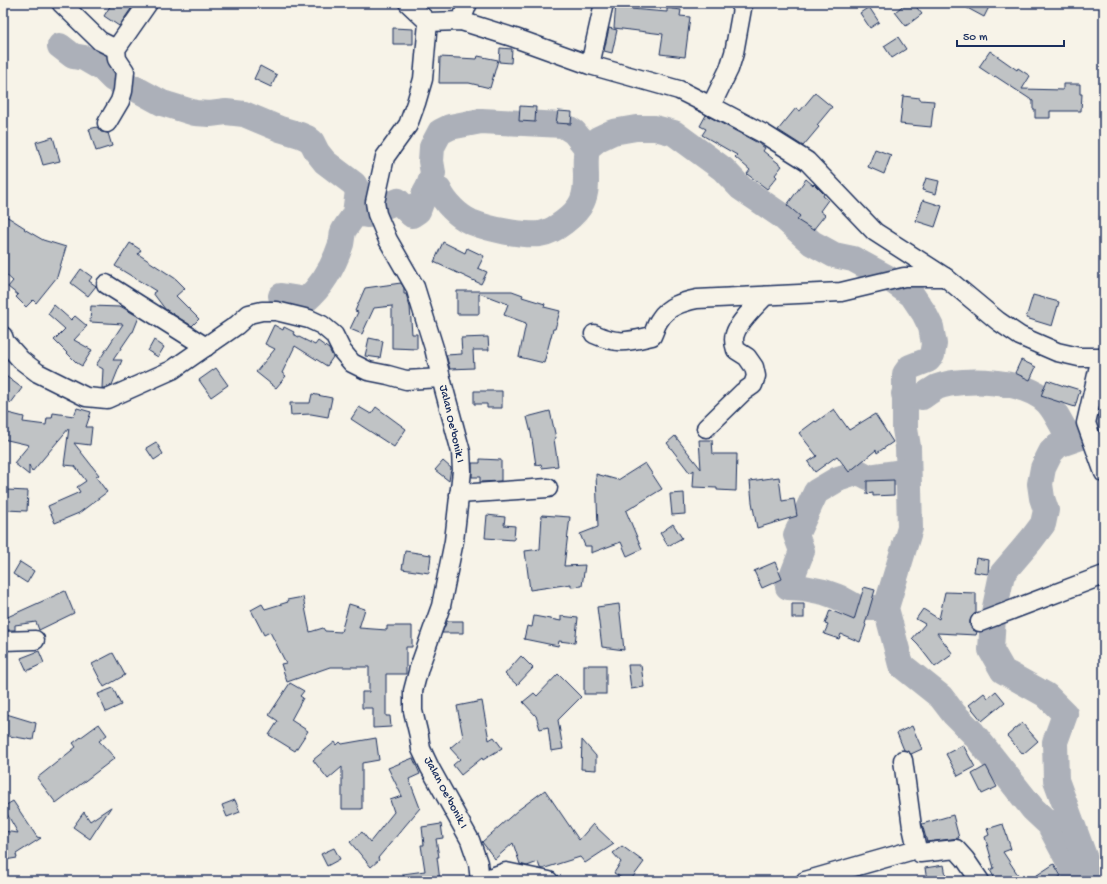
<svg xmlns="http://www.w3.org/2000/svg" width="1107" height="884" font-family="'Gochi Hand',sans-serif">
<style>
.lines{fill:none;stroke-linecap:round;stroke-linejoin:round}
.river{stroke:#acb0b9;stroke-width:26}
.building{fill:#c0c3c5;stroke:#1b2f5e}
.minor-casing{stroke:#1b2f5e;stroke-width:21}
.minor{stroke:#f7f3e8;stroke-width:18}
.labels{text-anchor:middle;dominant-baseline:central;stroke-width:3;stroke-linejoin:round;paint-order:stroke}
.street-label{font-size:12px;fill:#1b2f5e;stroke:#f7f3e8}
</style>
<rect width="100%" height="100%" fill="#f7f3e8"/>
<filter id="ink" filterUnits="userSpaceOnUse"><feTurbulence type="fractalNoise" baseFrequency=".025" numOctaves="2"/><feDisplacementMap in="SourceGraphic" scale="8" xChannelSelector="R" yChannelSelector="G"/><feConvolveMatrix kernelMatrix="1 2 1 2 8 2 1 2 1" color-interpolation-filters="sRGB"/></filter>
<g filter="url(#ink)">
<g class="lines">
<g class="river">
<path d="M60 46 73 56 84 58 103 69 113 79 138 90 162 103 195 113 210 114 226 112 244 114 280 129 300 135 307 138 312 142 317 152 325 162 354 184 358 191 355 213 367 215 372 207H383L398 201 412 215 418 211 424 195 429 186 439 190C445 203 458 216 471 222 489 229 520 236 540 234 554 232 576 215 582 202 590 185 583 166 587 148L598 139 613 132 636 128H655L674 133 723 169 741 188 782 216 812 243 834 255 853 259 888 278 912 295 924 313 931 327 934 344 932 355 928 360 910 367 905 374V429L908 447 910 528 886 608 901 665 941 697 954 714 973 733 1033 809 1049 824 1079 881"/>
<polyline points="429,186 433,173 431,161 432,147 440,132 450,127 481,121 563,125 574,132 587,148"/>
<path d="M281 296 306 300C322 286 334 265 341 244 342 240 342 236 343 232 346 225 352 220 355 213"/>
<path d="M904 394 922 397C926 394 932 390 937 387 965 377 1027 380 1048 403 1056 412 1064 429 1070 440"/>
<polyline points="886,608 858,608 838,597 824,592 804,588 788,587 802,551 796,535 816,492 838,479 859,472 868,477 908,471"/>
<polyline points="1087,869 1088,867 1056,780 1055,742 1065,714 1046,695 1003,671 991,650 993,617 1002,574 1031,540 1043,524 1046,510 1042,498 1040,484 1043,468 1051,452 1058,445 1084,436 1097,421 1104,417"/>
</g>
</g>
<g class="building">
<polygon points="112,3 135,3 119,26 104,16"/>
<polygon points="616,3 631,3 630,9 667,12 667,8 681,10 680,16 690,17 685,57 660,54 663,34 614,28"/>
<polygon points="906,3 913,3 922,14 906,26 895,12"/>
<polygon points="958,3 991,3 984,17"/>
<polygon points="869,7 879,22 870,28 860,13"/>
<polygon points="393,28 413,29 413,44 393,44"/>
<polygon points="609,28 617,30 612,53 604,51"/>
<polygon points="898,37 906,49 892,58 884,46"/>
<polygon points="500,48 512,49 511,63 499,62"/>
<polygon points="990,51 1017,70 1018,68 1030,76 1022,89 1063,90 1063,84 1080,84 1080,94 1082,94 1081,111 1050,111 1050,118 1035,118 1035,109 1033,109 1033,101 995,76 994,77 979,67"/>
<polygon points="478,56 498,60 490,88 469,83 439,83 440,57 477,59"/>
<polygon points="260,66 277,75 271,87 254,79"/>
<polygon points="815,93 832,107 817,125 819,127 803,146 778,130 796,108 800,111"/>
<polygon points="903,96 920,98 920,100 934,101 931,127 900,124"/>
<polygon points="520,106 536,107 535,122 519,121"/>
<polygon points="558,111 572,112 571,124 556,123"/>
<polygon points="706,115 758,143 765,148 763,151 782,166 775,175 777,177 767,189 747,174 750,170 735,157 737,155 702,135 706,129 700,126"/>
<polygon points="97,127 101,132 108,133 112,146 96,151 89,129"/>
<polygon points="53,137 60,161 43,165 36,142"/>
<polygon points="875,149 891,155 884,174 868,167"/>
<polygon points="926,178 939,181 936,194 922,190"/>
<polygon points="806,179 813,185 814,184 824,194 823,196 828,200 820,211 825,215 813,230 797,220 800,216 787,205"/>
<polygon points="923,200 942,206 935,227 916,221"/>
<polygon points="3,214 25,228 24,229 43,240 66,247 57,277 36,303 33,300 26,307 16,297 18,295 8,287 13,281 3,272"/>
<polygon points="443,242 465,253 467,248 484,256 478,268 487,272 481,284 434,262"/>
<polygon points="130,243 141,250 138,254 176,279 185,288 176,296 199,319 192,326 165,309 153,293 156,291 115,266"/>
<polygon points="81,269 92,277 89,281 96,286 88,296 71,283"/>
<polygon points="401,283 404,288 404,294 406,294 410,307 412,334 417,334 417,349 392,348 392,306 374,308 362,334 350,329 358,312 355,311 365,288"/>
<polygon points="457,291 512,291 523,295 522,297 545,304 544,307 560,311 555,329 553,329 544,363 519,357 526,323 504,315 508,304 479,293 479,314 457,314"/>
<polygon points="1033,295 1059,302 1052,326 1026,318"/>
<polygon points="54,305 71,320 75,316 87,326 74,340 92,350 82,366 77,363 54,340 65,329 48,314"/>
<polygon points="91,306 120,307 120,306 139,317 133,332 132,332 113,360 122,360 112,385 105,388 102,388 103,369 96,365 123,324 90,322"/>
<polygon points="274,325 283,330 284,327 294,332 293,334 315,345 318,341 329,349 333,357 327,366 295,346 282,373 286,376 276,388 256,372 275,349 265,344"/>
<polygon points="488,337 489,350 473,350 474,368 450,369 446,355 462,354 461,338"/>
<polygon points="369,338 383,341 380,358 365,356"/>
<polygon points="154,340 164,347 158,357 148,351"/>
<polygon points="1021,360 1036,367 1030,380 1015,373"/>
<polygon points="216,368 228,385 211,397 199,380"/>
<polygon points="3,374 22,388 11,403 3,397"/>
<polygon points="1047,380 1067,387 1067,386 1080,390 1075,407 1041,396"/>
<polygon points="474,391 502,391 502,408 487,408 487,404 474,404"/>
<polygon points="312,394 332,398 328,417 311,414 291,415 290,403 310,403"/>
<polygon points="359,407 371,414 376,407 406,429 394,447 351,419"/>
<polygon points="77,408 91,412 86,427 92,427 90,445 74,443 99,475 96,477 107,492 79,513 55,523 48,506 80,492 77,487 86,481 75,466 64,465 69,428 32,472 29,465 29,475 14,463 29,445 3,439 3,434 8,413 24,417 23,422 46,425 47,418 52,418 53,413 74,416"/>
<polygon points="834,409 849,430 875,414 893,442 877,453 876,450 849,472 837,456 815,472 808,462 817,456 799,433 815,421 816,422"/>
<polygon points="550,411 556,438 554,439 558,466 542,468 541,464 536,465 531,433 527,417"/>
<polygon points="675,436 701,469 699,440 712,440 713,454 737,454 736,491 717,490 717,488 693,487 694,470 690,473 667,443"/>
<polygon points="156,442 163,454 154,460 146,448"/>
<polygon points="480,459 501,460 501,481 480,482 480,477 472,477 472,463 480,463"/>
<polygon points="443,461 451,468 449,481 435,470"/>
<polygon points="645,463 662,489 626,511 642,549 627,556 621,542 591,553 591,546 585,546 580,534 598,527 596,474 618,480"/>
<polygon points="779,477 782,501 794,499 797,516 757,528 752,502 750,481"/>
<polygon points="894,480 894,495 873,496 873,493 867,494 867,481"/>
<polygon points="7,490 28,491 27,511 6,510"/>
<polygon points="684,493 685,514 672,515 670,494"/>
<polygon points="487,515 505,517 504,525 515,526 514,540 485,538"/>
<polygon points="542,515 570,517 564,566 585,565 582,586 571,587 571,584 530,590 525,551 540,549"/>
<polygon points="673,524 682,538 668,546 660,533"/>
<polygon points="405,551 431,555 429,573 402,569"/>
<polygon points="976,558 989,560 988,574 974,572"/>
<polygon points="20,562 34,571 27,583 13,574"/>
<polygon points="775,562 782,579 762,588 754,571"/>
<polygon points="864,587 875,590 865,624 866,625 860,642 841,634 839,639 824,634 828,625 825,624 830,610 854,620"/>
<polygon points="65,591 74,613 39,630 36,622 15,625 15,630 3,630 3,619"/>
<polygon points="945,592 976,593 976,613 972,616 970,621 970,626 973,630 977,632 976,635 937,633 953,654 935,667 918,645 912,639 925,624 916,619 923,609 939,619"/>
<polygon points="303,597 310,632 323,628 325,631 341,632 349,604 365,609 359,628 387,630 387,626 412,626 412,647 406,647 406,674 386,674 386,716 390,716 391,727 373,728 373,708 362,708 362,692 369,692 369,667 330,667 287,682 281,664 286,663 270,632 264,635 251,610 262,604 265,609 288,602 287,600"/>
<polygon points="619,604 624,650 602,647 597,607"/>
<rect x="792" y="604" width="12" height="14"/>
<polygon points="534,616 561,621 561,616 578,618 575,643 559,641 558,646 524,639 527,626 532,627"/>
<polygon points="447,621 463,621 463,633 442,633"/>
<polygon points="39,651 44,663 27,671 21,658"/>
<polygon points="113,653 125,675 104,687 92,664"/>
<polygon points="521,656 533,668 517,685 505,674"/>
<rect x="584" y="665" width="22" height="29"/>
<polygon points="628,665 641,665 644,687 631,689"/>
<polygon points="558,674 581,697 558,720 563,749 551,751 548,727 540,729 536,716 523,702 534,693 537,696"/>
<polygon points="290,683 304,691 300,696 303,698 291,720 308,731 295,751 269,735 278,721 269,715"/>
<polygon points="113,688 121,705 106,712 98,694"/>
<polygon points="996,691 1005,702 982,721 969,705 984,693 988,698"/>
<polygon points="482,701 489,740 494,737 502,748 483,760 482,758 461,775 453,765 460,759 450,748 463,737 457,706"/>
<polygon points="3,713 36,723 33,740 3,735"/>
<polygon points="1022,723 1038,741 1023,754 1007,736"/>
<polygon points="99,724 107,735 99,741 115,758 56,803 37,778 76,747 73,743"/>
<polygon points="912,726 922,749 911,754 904,750 897,733"/>
<polygon points="376,738 379,760 362,763 362,809 342,809 342,767 328,779 313,760 335,742 337,745 340,742 342,744"/>
<polygon points="582,740 596,756 596,770 581,769"/>
<polygon points="963,745 975,767 958,776 946,754"/>
<polygon points="413,758 420,774 409,779 420,808 378,858 379,860 371,867 350,842 362,832 370,842 394,812 390,800 402,796 388,768"/>
<polygon points="986,766 997,787 982,794 972,774"/>
<polygon points="545,790 579,840 593,824 614,844 585,863 580,857 542,869 540,868 538,862 527,866 520,864 513,843 495,859 482,842 518,810"/>
<polygon points="235,800 240,812 227,817 222,805"/>
<polygon points="13,801 37,837 41,838 16,854 17,858 5,860 3,847 3,831 18,833 3,807"/>
<polygon points="111,807 90,839 73,827 84,812 90,821"/>
<polygon points="953,815 959,838 927,842 922,824"/>
<polygon points="441,824 443,838 436,839 439,857 437,857 440,881 404,881 403,874 425,871 421,845 424,845 422,827"/>
<polygon points="1003,824 1011,849 1003,852 1022,881 996,881 990,870 994,868 985,837 989,835 987,829"/>
<polygon points="622,846 644,862 630,881 626,881 614,873 621,862 613,853"/>
<polygon points="334,848 340,859 327,866 321,854"/>
<polygon points="1054,864 1061,876 1053,881 1028,881"/>
<polygon points="944,865 947,881 927,881 925,868"/>
</g>
<g class="lines">
<defs>
<g id="minor">
<polyline points="61,3 100,41 116,49"/>
<polyline points="408,3 428,22 423,79 416,103 408,125 385,157 375,202 377,214 388,240 415,287 434,348 441,378 461,452 462,471 454,541 441,606 419,668 413,691 413,711 419,736 421,749 430,768 470,840 478,863 480,881"/>
<polyline points="461,21 468,3"/>
<polyline points="428,22 461,21 515,38 590,65 679,90 711,106 764,134 807,161 875,232 945,277 998,321 1020,336 1057,352 1079,357 1104,357"/>
<polyline points="590,65 604,3"/>
<polyline points="711,106 729,69 734,53 743,3"/>
<polyline points="107,123 120,101 123,91 125,71 117,59 116,49 148,3"/>
<polyline points="106,284 206,347"/>
<path d="M594 334C619 345 626 342 652 336 655 330 656 324 660 319 668 306 683 302 697 299L841 292 904 277H945"/>
<polyline points="3,336 5,342 21,360 38,373 86,397 107,399 172,370 237,325 249,314 262,311 276,311 309,319 322,325 334,335 342,351 352,363 368,371 388,375 406,380 441,378"/>
<polyline points="1101,357 1086,423 1104,473"/>
<path d="M706 428 743 392 753 385 756 376 754 367 747 357 736 350C734 344 733 339 735 334 739 321 756 306 765 296"/>
<polyline points="459,494 548,488"/>
<polyline points="980,622 1104,575"/>
<polyline points="3,641 35,640"/>
<polyline points="903,760 912,827 917,849"/>
<polyline points="481,881 506,872 549,881"/>
<polyline points="805,881 917,849 920,853 956,849 965,859 980,881"/>
</g>
</defs>
<use href="#minor" class="minor-casing"/>
<use href="#minor" class="minor"/>
</g>
</g>
<g class="labels">
<g class="street-label">
<text transform="translate(451 424) rotate(77)">Jalan Oe'bonik I</text>
<text transform="translate(445 793) rotate(62)">Jalan Oe'bonik I</text>
</g>
</g>
<rect width="1107" height="884" fill="none" stroke="#f7f3e8" stroke-width="16"/>
<rect x="8" y="8" width="1091" height="868" fill="none" stroke="#1b2f5e" stroke-width="1.5" filter="url(#ink)"/>
<path d="M957 40v6h107v-6" fill="none" stroke="#1b2f5e" stroke-width="2"/>
<text x="963" y="40" font-size="12" fill="#1b2f5e" stroke="#f7f3e8" stroke-width="3" paint-order="stroke">50 m</text>
</svg>
